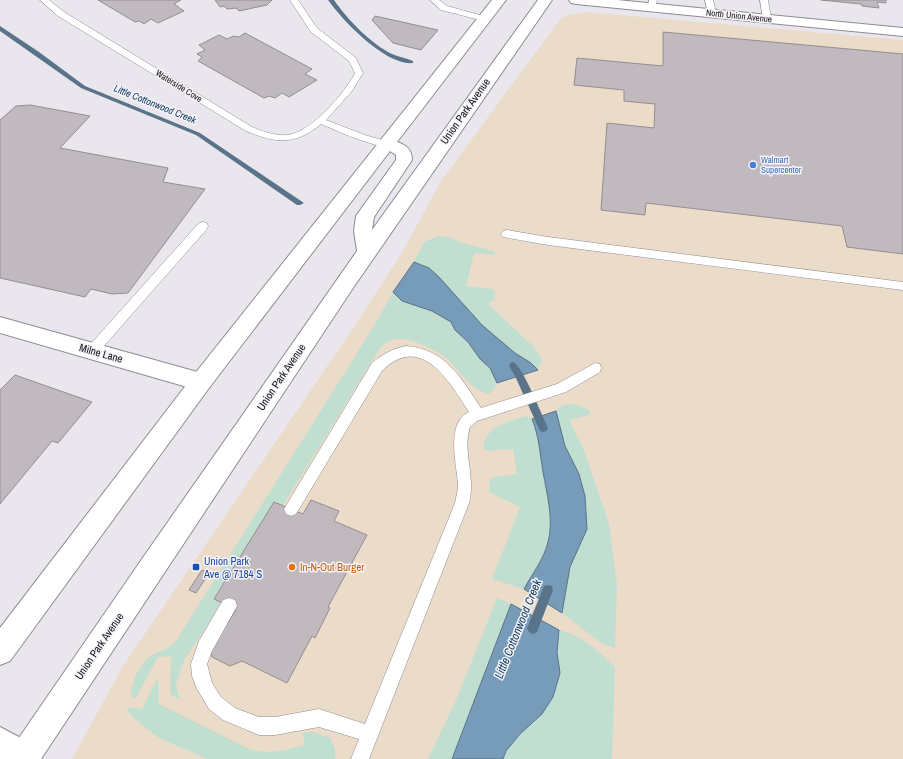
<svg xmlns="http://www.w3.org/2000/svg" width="903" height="759" font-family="'Archivo Narrow',sans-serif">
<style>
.commercial{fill:#ebdbc9}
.green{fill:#c1dfd0}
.water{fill:#769cba;stroke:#597389}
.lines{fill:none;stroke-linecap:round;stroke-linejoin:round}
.stream{fill:#597389;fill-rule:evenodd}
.building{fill:#c0b9be;stroke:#948d92}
.lane-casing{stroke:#8e8b92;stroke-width:1}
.street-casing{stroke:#8e8b92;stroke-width:2}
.primary-casing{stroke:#8e8b92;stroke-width:2}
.lane{fill:#fff;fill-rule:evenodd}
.street{fill:#fff;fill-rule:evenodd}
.primary{fill:#fff;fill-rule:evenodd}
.shop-dot{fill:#3f7fe0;stroke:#f7f3fb;stroke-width:1.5}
.transit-dot{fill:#1a4fb4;stroke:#f7f3fb;stroke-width:1.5}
.food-dot{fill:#e8710a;stroke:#f7f3fb;stroke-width:1.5}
.labels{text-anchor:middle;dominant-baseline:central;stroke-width:3;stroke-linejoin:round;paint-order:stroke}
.far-street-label{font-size:9px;fill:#151416;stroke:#f7f3fb}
.far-shop-label{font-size:9px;fill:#366cbe;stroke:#f7f3fb;text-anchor:start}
.far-water-label{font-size:10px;font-style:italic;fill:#073756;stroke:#f7f3fb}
.street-label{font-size:11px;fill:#151416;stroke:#f7f3fb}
.transit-label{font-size:11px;fill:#164399;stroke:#f7f3fb;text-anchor:start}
.food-label{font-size:11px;fill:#c56008;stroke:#f7f3fb;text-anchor:start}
.water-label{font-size:12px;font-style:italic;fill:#073756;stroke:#f7f3fb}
</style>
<rect width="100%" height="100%" fill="#eae6ed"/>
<polygon class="commercial" points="585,12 903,40 903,759 72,759 123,666 360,318 403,251 441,181 556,25 562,18 569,15"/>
<g class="green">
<polygon points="438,236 448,237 460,242 494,251 496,254 494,255 474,253 466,286 492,289 495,292 495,299 488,304 534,347 542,360 538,370 531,363 515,353 482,325 439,277 429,268 414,262 424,242"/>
<path d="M393 292 402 301 432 311 452 322 455 330 468 342 480 359 490 368 497 383 490 394C468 391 459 366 441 354 437 351 430 349 425 346 408 339 394 334 380 348L221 606 184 660 176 684 178 695 182 700 170 694 171 656 158 657 136 698H132C128 687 140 665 148 658 157 651 168 650 176 641L374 326Z"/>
<polygon points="572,404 582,406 591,412 589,415 569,420 584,450 609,524 617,585 615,648 601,643 562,613 570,567 587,529 585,496 579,474 565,446 556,411 563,405"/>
<path d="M526 416 532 419C539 436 540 454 543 472 547 494 554 521 548 542 544 559 532 574 524 589L492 579 520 507 489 492V482L493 477 517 474 513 449 486 451 483 447C487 425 508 422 526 416Z"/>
<polygon points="497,598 511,604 452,759 428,759 457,698"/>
<path d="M559 630C581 635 599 651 615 667L612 759H503L506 751 529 725 560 673 557 652Z"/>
<path d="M158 677 159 704 249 749C270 755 285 750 305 745L303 733 314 732 330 738 335 748V759H207L159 738 136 720 131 715 126 707 142 709Z"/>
</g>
<g class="water">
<polygon points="414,262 429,268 439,277 482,325 515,353 531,363 538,370 497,383 490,368 480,359 468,342 455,330 451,322 432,311 402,301 393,292"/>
<path d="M556 411 565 446 579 474 585 496 587 529 570 567 562 613 524 589C532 574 544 559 548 542 554 521 547 494 543 472 540 454 539 436 532 419Z"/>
<polygon points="511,604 559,630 557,652 560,673 553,697 542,714 520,734 506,751 503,759 452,759"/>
</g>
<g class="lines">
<g class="stream">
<path d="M328 0H334C347 19 371 44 392 54 399 57 406 58 413 61V63C386 66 343 21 328 0Z"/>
<polygon points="0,26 39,52 85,86 200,133 304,203 300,205 297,205 196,135 81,88 0,31"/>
<path d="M513 362C523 366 542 416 548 428L546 431 543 432 540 431 515 376 509 366 510 363Z"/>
<polygon points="548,585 552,586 553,590 537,632 533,634 529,632 527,628 544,586"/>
</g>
</g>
<g class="building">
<polygon points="98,0 181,0 174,4 184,11 158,23 151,19 144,24 139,21 135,22"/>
<polygon points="215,0 272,0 267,5 239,11 236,8 227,9 224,6 220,7"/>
<polygon points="821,0 886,0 886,3 877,2 879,8 862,6 861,4"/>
<polygon points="375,16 438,30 421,50 393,43 372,20"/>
<polygon points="663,32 903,54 903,254 847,247 842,226 646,203 645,215 601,210 607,123 654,128 655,104 624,101 624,90 574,85 577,58 663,66"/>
<polygon points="245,33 312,69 305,74 317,80 289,97 282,93 275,98 269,96 264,98 198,61 202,57 197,54 205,50 199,45 219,35 227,39 234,36 239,37"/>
<polygon points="30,105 90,116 60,148 168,168 163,182 205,189 128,293 112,294 91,289 85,297 0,278 0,120 16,106"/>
<polygon points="15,375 92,402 58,443 52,441 0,504 0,390"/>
<polygon points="311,500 339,511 334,521 367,535 328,607 330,608 315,638 312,636 287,683 242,661 230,666 212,657 210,647 223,626 227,624 236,610 214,599 274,502 303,514"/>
<polygon points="202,570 209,573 196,593 189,590"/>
</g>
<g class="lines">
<defs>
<g id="lane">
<path d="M40 0H49L64 12 252 127C264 132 275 136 288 135 311 132 345 93 355 73L349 61 311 32 290 0H298L317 28 356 58 363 73 352 91 326 120 365 135 389 142 391 144 389 146C377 149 335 130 321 124 295 146 275 143 246 131L58 16Z"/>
<polygon points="430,0 439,0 447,6 487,17 488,19 484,21 441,10"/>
<polygon points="649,0 657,0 655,9 652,9 648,7"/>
<polygon points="705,0 713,0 716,13 715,15 712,15 708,13"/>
<polygon points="760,0 768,0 771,18 770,20 764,20 763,18"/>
<polygon points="203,222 207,223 208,226 207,229 96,355 92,356 88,355 86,351 88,347 199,223"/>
<polygon points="507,230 548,237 903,282 903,290 548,245 503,237 501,234 503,231"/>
<path d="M406 346C446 349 461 378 481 408L557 384 595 363 600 364 601 368 600 372 566 392 477 421 470 427C462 451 476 477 469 503L369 759H351L359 739 319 727 275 735H259L223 720 209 709 197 689 192 676 191 664 199 641 223 600 229 598 235 600 237 606 212 651 207 664 212 683 221 697 235 708 259 717H275L319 709 365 724 455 503C456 497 458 491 458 485 457 465 445 423 469 412 449 381 421 332 382 371L296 514 291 516 286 514 284 509 372 363C383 354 392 349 406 346Z"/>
</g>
<g id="street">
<polygon points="569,0 617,0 903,28 903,36 576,4 571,3"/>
<polygon points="0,317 201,373 209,376 212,382 209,388 201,391 0,333"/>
<polygon points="0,727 36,746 40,757 40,759 0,759"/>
</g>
<path id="primary" d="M492 0H506L397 142C407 145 412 150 412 160L374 217 372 230 538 0H552L353 288 41 759H8L12 748 142 559 357 251 354 231 356 216 396 160V155L390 151 209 388 10 661 0 665V628L193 376Z"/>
</defs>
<use href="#lane" class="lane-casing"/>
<use href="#street" class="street-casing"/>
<use href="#primary" class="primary-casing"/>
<use href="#lane" class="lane"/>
<use href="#street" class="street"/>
<use href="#primary" class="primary"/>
</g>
<circle class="shop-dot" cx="753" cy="165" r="4"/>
<rect class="transit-dot" x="192" y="563" width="8" height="8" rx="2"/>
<circle class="food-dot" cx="292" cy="567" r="4"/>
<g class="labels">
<g class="far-street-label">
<text transform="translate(739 16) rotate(6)">North Union Avenue</text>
<text transform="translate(179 86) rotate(32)">Waterside Cove</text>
</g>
<g class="far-shop-label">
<text x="761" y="160">Walmart<tspan x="761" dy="10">Supercenter</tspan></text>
</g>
<g class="far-water-label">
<text transform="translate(155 104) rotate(22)">Little Cottonwood Creek</text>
</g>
<g class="street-label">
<text transform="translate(465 111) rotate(-55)">Union Park Avenue</text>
<text transform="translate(101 353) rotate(16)">Milne Lane</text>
<text transform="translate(281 377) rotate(-56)">Union Park Avenue</text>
<text transform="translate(99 646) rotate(-56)">Union Park Avenue</text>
</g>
<g class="transit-label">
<text x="204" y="561">Union Park<tspan x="204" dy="13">Ave @ 7184 S</tspan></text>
</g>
<g class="food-label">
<text x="300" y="567">In-N-Out Burger</text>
</g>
<g class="water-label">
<text transform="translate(518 629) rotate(-68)">Little Cottonwood Creek</text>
</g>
</g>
</svg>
